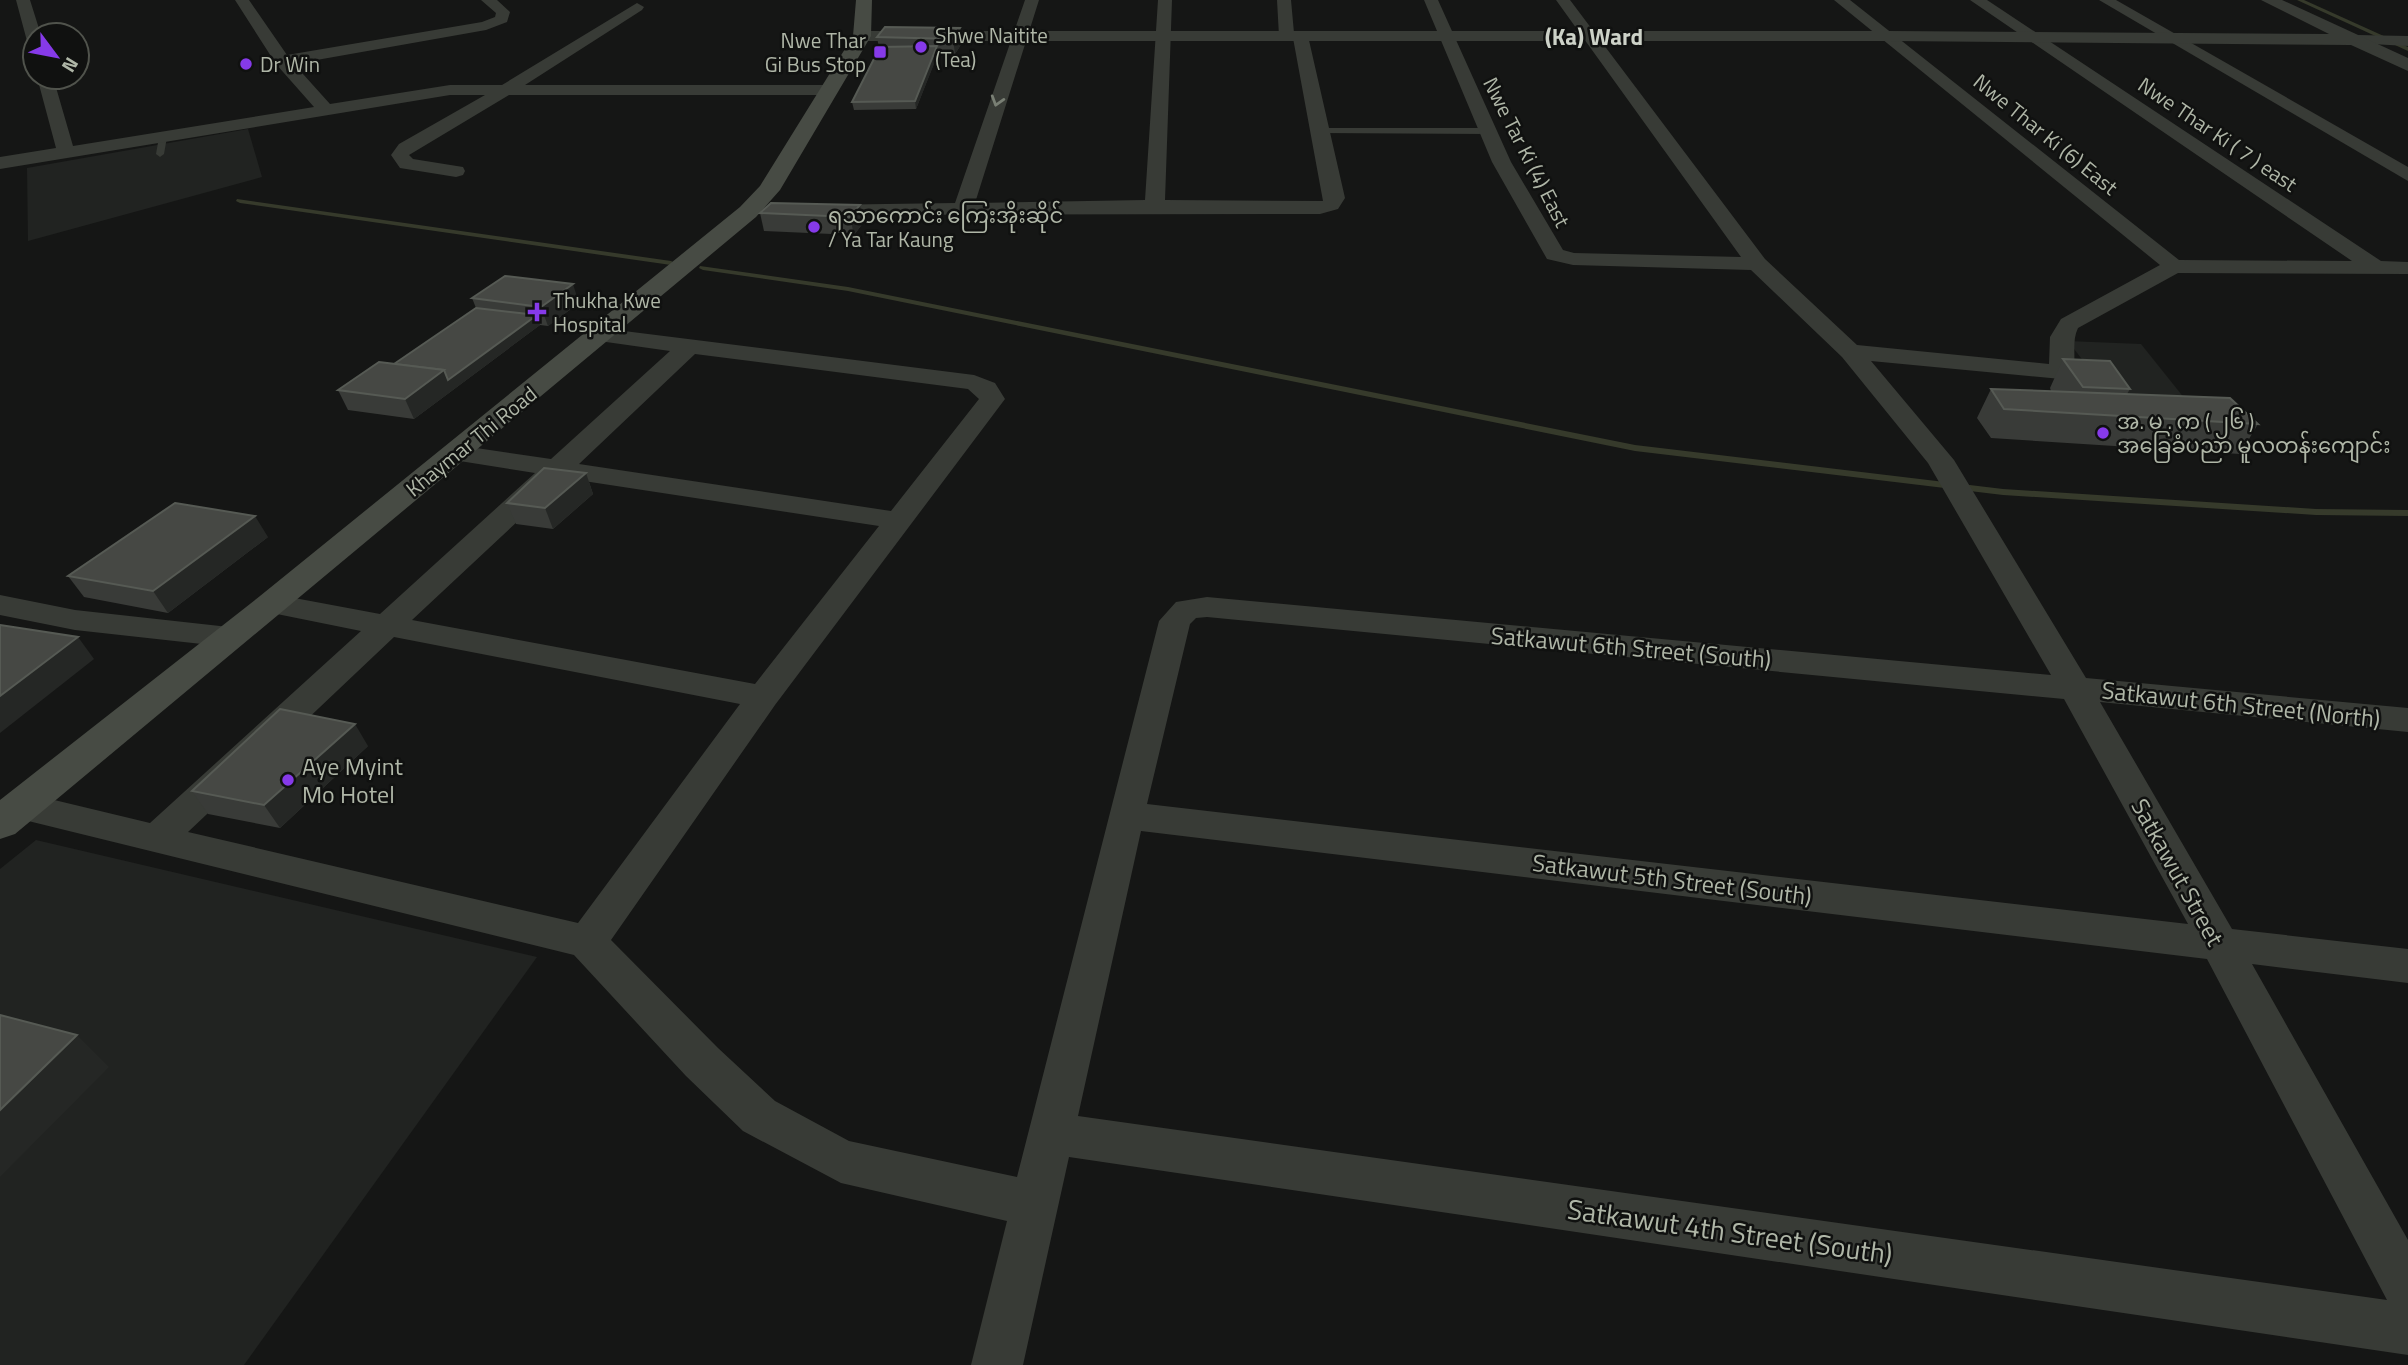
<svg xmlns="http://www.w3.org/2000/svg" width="2408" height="1365" font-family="'Titillium Web','Noto Sans Myanmar',sans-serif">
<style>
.built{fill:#212321}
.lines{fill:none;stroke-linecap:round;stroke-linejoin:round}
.stream{fill:#363a2b;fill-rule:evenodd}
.service{fill:#383b36;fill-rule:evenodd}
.minor{fill:#383b36;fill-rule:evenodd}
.tertiary{fill:#383b36;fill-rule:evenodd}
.secondary{fill:#474b44;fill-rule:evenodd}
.wall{fill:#393b38}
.shaded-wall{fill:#252725}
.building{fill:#464844;stroke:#565a54;stroke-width:2}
.oneway{stroke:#797f74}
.poi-dot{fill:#863ae9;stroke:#101110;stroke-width:2.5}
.labels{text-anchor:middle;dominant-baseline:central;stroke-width:5;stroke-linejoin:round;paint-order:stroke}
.far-poi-label{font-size:21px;fill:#afb6a7;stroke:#101110;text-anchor:start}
.far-street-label{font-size:21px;fill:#afb6a7;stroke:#101110}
.far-quarter-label{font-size:23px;font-weight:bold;fill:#cdd2c8;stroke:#101110}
.street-label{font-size:24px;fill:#afb6a7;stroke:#101110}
.poi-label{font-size:24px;fill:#afb6a7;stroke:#101110;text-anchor:start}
.near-street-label{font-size:28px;fill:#afb6a7;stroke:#101110}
</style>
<rect width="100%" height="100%" fill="#151615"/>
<g class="built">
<polygon points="248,129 262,177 28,241 27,168"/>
<polygon points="2068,341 2141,344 2201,419 2126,417"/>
<polygon points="36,840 537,957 244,1365 0,1365 0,869"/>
</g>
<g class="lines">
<g class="stream">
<polygon points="2297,0 2304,0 2408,47 2408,51"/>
<polygon points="237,199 671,261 675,263 671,265 240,203 236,201"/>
<polygon points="700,266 848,287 1635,445 2003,489 2316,509 2408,510 2408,516 2316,515 2003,495 1635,451 848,291 703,270 699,268"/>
</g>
<g class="service">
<polygon points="1322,128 1487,128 1491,131 1487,134 1319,133 1319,129"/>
<polygon points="163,134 167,137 164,154 160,157 156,154 159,137"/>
</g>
<g class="minor">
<polygon points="16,0 30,0 41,35 35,35 35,46 27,41"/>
<polygon points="235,0 249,0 287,55 482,22 495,17 496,13 481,0 497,0 510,12 507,22 486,30 294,64 330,104 450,85 502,85 637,3 644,7 642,10 525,85 830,85 838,90 830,95 509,95 409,155 413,159 463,167 465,171 463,175 456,177 400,168 391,155 399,144 485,95 450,95 0,169 0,157 56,148 37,77 53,77 73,146 314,107 276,64"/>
<polygon points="1025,0 1039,0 975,203 1145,200 1158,0 1172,0 1165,200 1323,201 1293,38 1287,41 1279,36 1277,0 1291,0 1294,33 1300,31 1308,36 1345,198 1338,209 1320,214 810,215 807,211 817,205 955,203"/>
<path d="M1424 0H1438L1511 162 1563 250 1574 253 1741 257 1556 0H1570L1765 259 1857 345 2049 364 2050 337 2061 319 2160 265 1834 0H1850L2179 260 2352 261 1970 0H1987L2381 261 2408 262V274L2178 273 2078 328C2070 344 2079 363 2070 377L2061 379 1871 361 1954 460 2086 678 2408 708V732L2100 702 2232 929 2408 949V983L2252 964 2408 1240V1355L1069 1157 1023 1365H971L1007 1221 841 1183 743 1131 686 1076 574 955 8 816 3 806 8 796 21 792 150 823 361 631 262 611 257 604 262 597 273 594 380 614 535 473 447 459 443 453 447 447 456 445 551 459 670 351 592 340 588 335 592 330 600 328 974 375 995 383 1005 399 775 705 611 940 718 1048 775 1101 849 1141 1017 1177 1159 621 1176 602 1207 597 2051 675 1928 463 1842 357 1751 270 1573 265 1547 259 1492 162ZM695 354 968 389 979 399 891 511 579 464ZM564 478 879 526 755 684 412 620ZM1207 617 2064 699 2188 924 1147 804 1190 624 1196 618ZM394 637 740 704 578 923 188 832ZM1141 831 2207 959 2387 1300 1078 1116Z"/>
<polygon points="2099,0 2116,0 2408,167 2408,181"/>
<polygon points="2357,35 2408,36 2408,46 2352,43 2349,40"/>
<polygon points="0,595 75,610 229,627 240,630 245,637 240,644 229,647 75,630 0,615"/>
</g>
<polygon class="tertiary" points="2261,0 2282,0 2408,58 2408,71 2351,45 1890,41 862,41 853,36 862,31 1890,31 2329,34"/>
<polygon class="secondary" points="856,0 872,0 871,36 780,190 756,217 15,834 0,839 0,800 260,596 740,207 760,186 853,36"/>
</g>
<g class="wall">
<polygon points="960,28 962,43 955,54 938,53 916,109 854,110 852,102 879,48 877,37"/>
<polygon points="860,205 863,223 854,235 764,231 760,213"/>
<polygon points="472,298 579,303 548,326 540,325 414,419 348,410 338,390 394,364 476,308"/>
<polygon points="2063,359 2130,389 2127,394 2258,424 2240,454 1991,438 1977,418 1991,389 2051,391 2050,388"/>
<polygon points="586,473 593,494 553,529 516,524 507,503"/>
<polygon points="268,537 168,613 84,597 68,576"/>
<polygon points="368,746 280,828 208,814 192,791"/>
</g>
<g class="shaded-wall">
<polygon points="960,28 962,43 955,54 953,39"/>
<polygon points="937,46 938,54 916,109 915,101"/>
<polygon points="860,205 863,223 854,235 850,217"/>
<polygon points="573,284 579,303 548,326 541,307"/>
<polygon points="537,315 540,325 414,419 405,399 444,370"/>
<polygon points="586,473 593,494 553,529 545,508"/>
<polygon points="255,516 268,537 168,613 153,591"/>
<polygon points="78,637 94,659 0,733 0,696"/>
<polygon points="355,724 368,746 280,828 264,805"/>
<polygon points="77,1035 109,1067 0,1177 0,1110"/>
</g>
<g class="building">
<polygon points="885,27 960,28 953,39 877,37"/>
<polygon points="937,46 915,101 852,102 880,47"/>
<polygon points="771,203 860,205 850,217 760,213"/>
<polygon points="505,276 573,284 541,307 472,298"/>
<polygon points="476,308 537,315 448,380 444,370 394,364"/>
<polygon points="2063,359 2110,361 2130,389 2083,387"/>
<polygon points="379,362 444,370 405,399 338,390"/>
<polygon points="1991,389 2230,398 2258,424 2004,409"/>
<polygon points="544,468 586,473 545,508 507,503"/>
<polygon points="175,503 255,516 153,591 68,576"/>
<polygon points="0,625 78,637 0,696"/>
<polygon points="280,709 355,724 264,805 192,791"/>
<polygon points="0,1015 77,1035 0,1110"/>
</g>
<defs><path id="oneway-chevron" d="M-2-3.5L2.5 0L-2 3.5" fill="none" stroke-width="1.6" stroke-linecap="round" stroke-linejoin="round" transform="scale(1.75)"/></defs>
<use class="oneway" href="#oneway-chevron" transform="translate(997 101) rotate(107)"/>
<g class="poi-dot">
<circle cx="921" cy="47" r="7"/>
<rect x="873" y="45" width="14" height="14" rx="3.5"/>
<circle cx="246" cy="64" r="7"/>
<circle cx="814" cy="227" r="7"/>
<path d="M533.5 301.5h7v7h7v7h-7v7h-7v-7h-7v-7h7z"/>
<circle cx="2103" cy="433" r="7"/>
<circle cx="288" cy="780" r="7"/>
</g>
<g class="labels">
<g class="far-poi-label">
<text x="935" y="35">Shwe Naitite<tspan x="935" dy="24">(Tea)</tspan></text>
<text x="866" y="40" text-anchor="end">Nwe Thar<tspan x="866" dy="24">Gi Bus Stop</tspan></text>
<text x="260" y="64">Dr Win</text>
<text x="828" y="215">ရသာကောင်း ကြေးအိုးဆိုင်<tspan x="828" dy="24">/ Ya Tar Kaung</tspan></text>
<text x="553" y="300">Thukha Kwe<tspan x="553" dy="24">Hospital</tspan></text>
<text x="2117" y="421">အ. မ . က ( ၂၆ )<tspan x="2117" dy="24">အခြေခံပညာ မူလတန်းကျောင်း</tspan></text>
</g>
<g class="far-street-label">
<text transform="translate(2046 134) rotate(39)">Nwe Thar Ki (6) East</text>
<text transform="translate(2218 134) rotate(34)">Nwe Thar Ki ( 7 ) east</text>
<text transform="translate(1527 152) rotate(63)">Nwe Tar Ki (4) East</text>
<text transform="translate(471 441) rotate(-39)">Khaymar Thi Road</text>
</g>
<g class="far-quarter-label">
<text x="1594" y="36">(Ka) Ward</text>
</g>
<g class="street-label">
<text transform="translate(1631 647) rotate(5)">Satkawut 6th Street (South)</text>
<text transform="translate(2241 704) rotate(6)">Satkawut 6th Street (North)</text>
<text transform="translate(2178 872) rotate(61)">Satkawut Street</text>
<text transform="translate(1672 879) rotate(7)">Satkawut 5th Street (South)</text>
</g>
<g class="poi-label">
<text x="302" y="766">Aye Myint<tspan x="302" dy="28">Mo Hotel</tspan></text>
</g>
<g class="near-street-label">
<text transform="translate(1730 1231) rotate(8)">Satkawut 4th Street (South)</text>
</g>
</g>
<g transform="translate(56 56) rotate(122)"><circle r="33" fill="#101110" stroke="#50534c" stroke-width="2"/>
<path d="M0-5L12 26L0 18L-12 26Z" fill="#863ae9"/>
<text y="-10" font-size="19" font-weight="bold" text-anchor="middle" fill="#afb6a7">N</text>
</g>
</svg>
